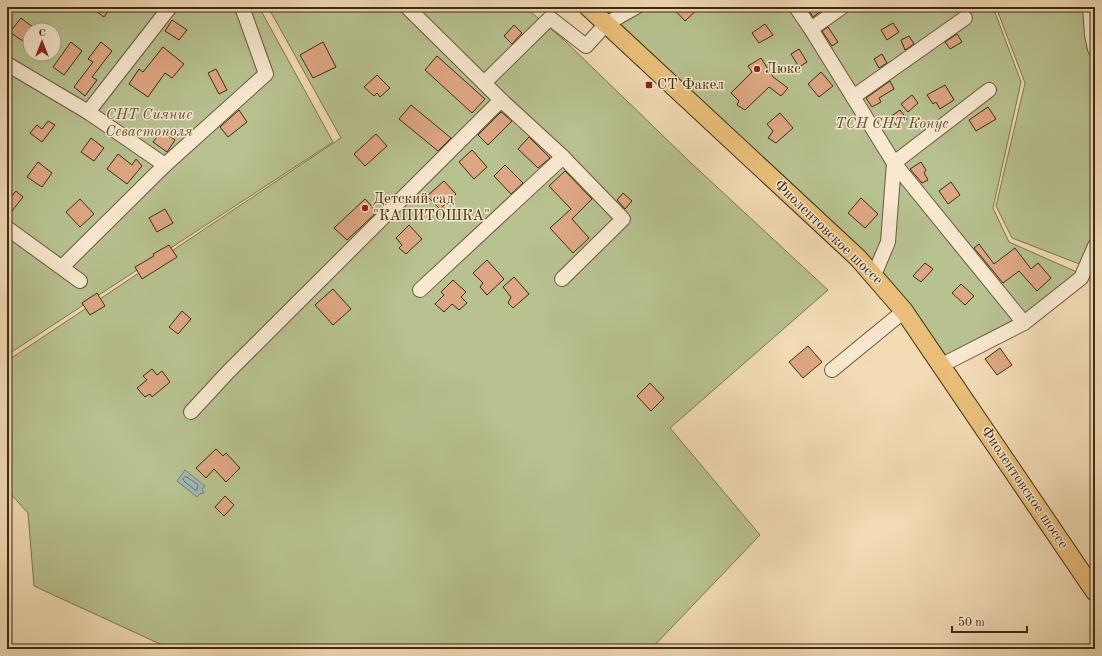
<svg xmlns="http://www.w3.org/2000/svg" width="1102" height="656" font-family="'Old Standard TT',serif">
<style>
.green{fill:#b8c190;stroke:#7b7651;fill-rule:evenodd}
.water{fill:#9eb9b7;stroke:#788075}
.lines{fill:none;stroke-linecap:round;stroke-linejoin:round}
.shore{stroke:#6e7264;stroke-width:1}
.building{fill:#dea783;stroke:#3e2b12}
.minor-casing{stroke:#6b573b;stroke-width:16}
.major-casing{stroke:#3e2b12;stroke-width:20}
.minor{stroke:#f7e8cf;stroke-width:14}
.major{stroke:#e9be7a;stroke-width:18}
.poi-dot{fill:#8f2418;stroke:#f7e8cf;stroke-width:1.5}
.labels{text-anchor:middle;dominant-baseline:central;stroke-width:3;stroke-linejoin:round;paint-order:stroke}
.poi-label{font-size:15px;fill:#3e2b12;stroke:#f7e8cf;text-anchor:start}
.park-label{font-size:15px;font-style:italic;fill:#5c5032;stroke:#f7e8cf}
.street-label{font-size:15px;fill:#3e2b12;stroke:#f7e8cf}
</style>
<rect width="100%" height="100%" fill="#f2dbb5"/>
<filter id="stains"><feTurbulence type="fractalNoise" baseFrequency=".005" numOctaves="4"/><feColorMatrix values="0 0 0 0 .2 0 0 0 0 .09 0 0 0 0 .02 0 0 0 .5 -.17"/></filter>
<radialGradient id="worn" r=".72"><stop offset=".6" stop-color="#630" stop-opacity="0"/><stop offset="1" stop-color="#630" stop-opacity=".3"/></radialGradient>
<g class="green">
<path d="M7 7H259L333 142 7 355ZM30 30H54V54H30Z"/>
<polygon points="268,7 525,7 564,40 690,162 828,290 670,428 760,535 651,649 180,649 160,644 34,586 28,513 7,490 7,361 341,138"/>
<polygon points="649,7 993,7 1021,82 993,208 1009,242 1079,273 1018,323 942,360 909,308 614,25 637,14 644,9 646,10 650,8"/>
<polygon points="996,7 1087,7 1089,41 1095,74 1095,238 1082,265 1012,238 996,206 1025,83"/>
</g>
<polygon class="water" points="185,470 205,486 202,489 204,493 200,494 197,497 177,481"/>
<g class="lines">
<polygon class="shore" points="185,477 187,477 198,485 197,490 195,490 184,481 183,479"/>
</g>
<g class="building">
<polygon points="91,7 111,7 104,17"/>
<polygon points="672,7 700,7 685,21"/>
<polygon points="811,7 820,7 822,10 813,17 808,9"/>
<polygon points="21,18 34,28 33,30 30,30 30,34 24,42 10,32"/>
<polygon points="172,20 187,30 179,40 165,31"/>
<polygon points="893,23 899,32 887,40 881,30"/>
<polygon points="765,24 773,35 759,43 752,33"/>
<polygon points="514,25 522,33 512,44 504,36"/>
<polygon points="828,27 838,42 832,46 822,31"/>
<polygon points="957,34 962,42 950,49 945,42"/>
<polygon points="909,36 914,44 905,50 901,40"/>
<polygon points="71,42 82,51 64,75 53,67"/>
<polygon points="101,42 112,51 92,77 97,80 85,96 74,87 93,62 88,59"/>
<polygon points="323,42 336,67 313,78 300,55"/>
<polygon points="163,47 184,64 172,78 165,73 148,97 129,84 139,69 143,72"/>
<polygon points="799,49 807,62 799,67 791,54"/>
<polygon points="882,54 887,63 879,68 874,59"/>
<polygon points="437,56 485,99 472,113 425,70"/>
<polygon points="761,58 773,77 788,88 781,96 769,87 745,110 737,105 739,101 731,93 752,72 748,66"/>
<polygon points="216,69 227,90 219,94 208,73"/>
<polygon points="821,72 833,86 819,97 808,84"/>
<polygon points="377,75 390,88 380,97 377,93 374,96 364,87"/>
<polygon points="890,81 894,89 879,98 881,102 872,107 866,98"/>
<polygon points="945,85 954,100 940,109 936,102 933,104 927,95"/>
<polygon points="912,95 918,103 908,112 901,104"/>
<polygon points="411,105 451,138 438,151 399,119"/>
<polygon points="988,107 996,119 976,131 969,120"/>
<polygon points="239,110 247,122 228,137 220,127"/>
<polygon points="900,110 907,119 897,126 890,117"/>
<polygon points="501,112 512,121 488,145 478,135"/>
<polygon points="780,113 793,128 776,143 768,138 773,131 767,124"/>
<polygon points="48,121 55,125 42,142 30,133 37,125 42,129"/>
<polygon points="162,131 175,140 167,152 153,142"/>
<polygon points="376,134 387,146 365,166 354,154"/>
<polygon points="529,137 550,158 538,168 518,149"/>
<polygon points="91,138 104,148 94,161 81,152"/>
<polygon points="472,150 487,167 474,179 459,162"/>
<polygon points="118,154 132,165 136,159 142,166 127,184 107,169"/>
<polygon points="38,162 52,173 42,187 27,177"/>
<polygon points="921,162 926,170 924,173 928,180 922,183 910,169"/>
<polygon points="505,165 523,183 511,194 494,176"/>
<polygon points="565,171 592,199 572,219 589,238 573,253 550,228 571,209 549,186"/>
<polygon points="444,181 456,194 440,209 427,196"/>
<polygon points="951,182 960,195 948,204 939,191"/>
<polygon points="16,191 23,197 12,211 7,207 7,202"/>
<polygon points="623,193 632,201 625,209 617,200"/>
<polygon points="861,198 878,214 865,228 848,213"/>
<polygon points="80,199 94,214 80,227 66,212"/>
<polygon points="365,199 377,212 347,240 334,228"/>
<polygon points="165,209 173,223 157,232 149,218"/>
<polygon points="409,225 422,239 406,254 399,248 402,245 396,238"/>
<polygon points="979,244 994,264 1015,248 1031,269 1038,263 1051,278 1037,291 1019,271 1003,283 974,248"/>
<polygon points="169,245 177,257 142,279 135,267 154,256 153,254"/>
<polygon points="487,260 504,279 487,295 480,287 483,283 473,273"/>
<polygon points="925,263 933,269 921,282 913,276"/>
<polygon points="514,277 529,294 513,308 508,303 511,297 503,287"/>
<polygon points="453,280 466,292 461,297 467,303 459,310 452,304 444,312 435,304 444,295 441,292"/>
<polygon points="961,284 974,296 965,305 952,293"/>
<polygon points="333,289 351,309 333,325 315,305"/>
<polygon points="97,293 105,306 90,315 82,303"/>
<polygon points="182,311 191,319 178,334 169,327"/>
<polygon points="808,346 822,362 803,378 789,362"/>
<polygon points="1000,348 1012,365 997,375 985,359"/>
<polygon points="152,369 157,375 162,371 170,382 152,397 150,394 145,397 137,388 147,380 143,376"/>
<polygon points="650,383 664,398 651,411 637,396"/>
<polygon points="216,449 223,456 226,453 240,468 226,482 214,469 206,478 196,468"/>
<polygon points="225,496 234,505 224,516 215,507"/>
</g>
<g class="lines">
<defs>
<g id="minor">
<polyline points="170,7 88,112 165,165 266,74 242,7"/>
<polyline points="407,7 484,83"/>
<polyline points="796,7 811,29 894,163 888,242 874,275"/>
<polyline points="1090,7 1092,35 1095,49"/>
<polyline points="811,29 842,7"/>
<polyline points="7,64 88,112"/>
<polyline points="989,90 894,163 1024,323"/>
<polyline points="853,97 965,18"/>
<polyline points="7,228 80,281"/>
<polyline points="62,267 165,165"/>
<polyline points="562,279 623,219 563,157"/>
<polyline points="420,290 563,157 501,100"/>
<polyline points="942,365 1024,323 1081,278 1095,246"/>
<polyline points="832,370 904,311"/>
<polyline points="191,412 229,371 501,100 484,83 550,18 586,46 606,24 636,7"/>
</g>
<polyline id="major" points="588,7 858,258 904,311 1095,592"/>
</defs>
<use href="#minor" class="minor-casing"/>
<use href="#major" class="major-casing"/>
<use href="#minor" class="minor"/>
<use href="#major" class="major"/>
</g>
<g class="poi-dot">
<circle cx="757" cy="69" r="4"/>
<rect x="645" y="81" width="8" height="8" rx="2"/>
<circle cx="365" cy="208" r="4"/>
</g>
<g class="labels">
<g class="poi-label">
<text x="765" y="69">Люкс</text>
<text x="657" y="85">СТ Факел</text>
<text x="373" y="199">Детский сад<tspan x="373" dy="17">"КАПИТОШКА"</tspan></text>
</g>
<g class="park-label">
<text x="149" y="115">СНТ Сияние<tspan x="149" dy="17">Севастополя</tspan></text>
<text x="892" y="124">ТСН СНТ Конус</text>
</g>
<g class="street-label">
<text transform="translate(828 233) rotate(44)">Фиолентовское шоссе</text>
<text transform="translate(1024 488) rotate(56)">Фиолентовское шоссе</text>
</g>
</g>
<rect width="1102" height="656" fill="none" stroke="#f2dbb5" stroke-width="24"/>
<rect x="8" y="8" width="1086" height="640" fill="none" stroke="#3e2b12" stroke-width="2"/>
<rect x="12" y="12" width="1078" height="632" fill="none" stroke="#3e2b12"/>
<g transform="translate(42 42)"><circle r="19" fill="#f7e8cf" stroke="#ad9c83"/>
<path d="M0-3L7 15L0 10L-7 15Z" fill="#8f2418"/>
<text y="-6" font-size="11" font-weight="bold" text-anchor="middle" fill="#3e2b12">С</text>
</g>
<path d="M952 626v6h75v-6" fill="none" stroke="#3e2b12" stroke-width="2"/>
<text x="958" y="626" font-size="12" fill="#3e2b12" stroke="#f7e8cf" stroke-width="3" paint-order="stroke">50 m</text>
<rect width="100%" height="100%" filter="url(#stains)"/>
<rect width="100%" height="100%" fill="url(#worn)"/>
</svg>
